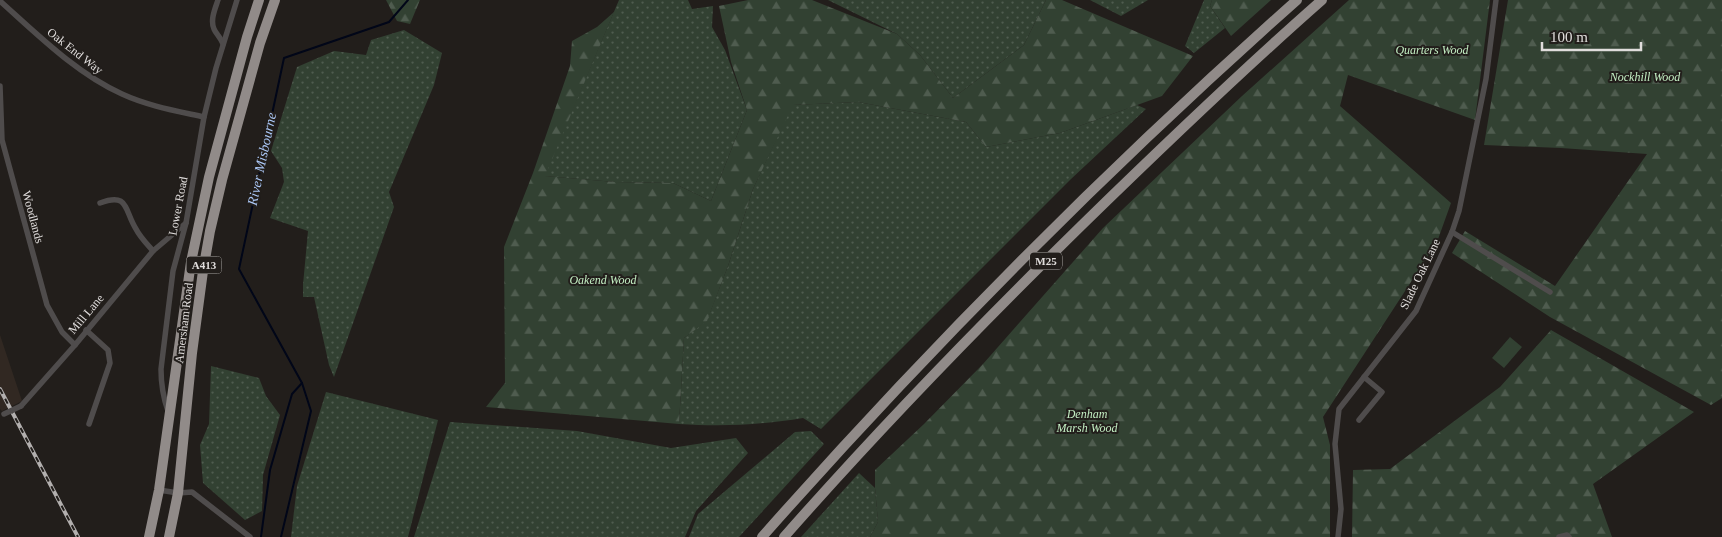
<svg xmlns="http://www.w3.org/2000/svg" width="1722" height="537" font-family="Georgia,serif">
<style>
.built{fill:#312822}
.grass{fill:url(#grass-dots)}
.forest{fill:url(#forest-firs)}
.pitch{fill:#324132}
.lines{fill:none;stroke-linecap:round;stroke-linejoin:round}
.stream{stroke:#010618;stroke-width:2}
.street{stroke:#4f4c4c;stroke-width:5.5}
.highway{stroke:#918b89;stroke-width:10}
.rail-casing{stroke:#b2afae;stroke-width:4}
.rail{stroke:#221e1b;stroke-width:2;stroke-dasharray:5.5;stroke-linecap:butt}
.street-bridge{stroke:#4f4c4c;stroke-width:5.5}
.labels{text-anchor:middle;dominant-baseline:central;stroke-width:4;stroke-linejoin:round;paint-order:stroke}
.shield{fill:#221e1b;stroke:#a7a4a2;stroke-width:1}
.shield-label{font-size:11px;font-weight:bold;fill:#e0dddc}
.park-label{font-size:12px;font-style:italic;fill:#c3eec3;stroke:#221e1b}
.street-label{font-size:12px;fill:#e0dddc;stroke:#221e1b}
.water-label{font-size:14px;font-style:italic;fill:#acc8f7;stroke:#221e1b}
</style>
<defs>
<pattern id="grass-dots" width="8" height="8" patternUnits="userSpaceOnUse" patternTransform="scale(1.25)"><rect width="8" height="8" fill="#324132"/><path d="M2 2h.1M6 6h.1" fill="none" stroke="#4f5c4f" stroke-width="1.8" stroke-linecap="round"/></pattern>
<pattern id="forest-firs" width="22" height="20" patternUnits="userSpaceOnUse" patternTransform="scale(1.25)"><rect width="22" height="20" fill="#324132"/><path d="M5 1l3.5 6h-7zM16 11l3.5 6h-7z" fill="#4f5c4f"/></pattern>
</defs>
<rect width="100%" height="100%" fill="#221e1b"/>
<polygon class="built" points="0,335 22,401 2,411 0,409"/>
<g class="grass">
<polygon points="619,0 688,0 692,9 713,6 712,27 725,50 747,110 711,201 673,183 615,182 544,176"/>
<polygon points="828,0 1046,0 1024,45 953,98 920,55 897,34"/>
<polygon points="1090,0 1148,0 1121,16"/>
<polygon points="1204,0 1212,0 1210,6 1225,28 1194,53 1185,46"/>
<polygon points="404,30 442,53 434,85 389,192 394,207 334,377 329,365 314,297 303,297 303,285 308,231 270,218 284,182 282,168 271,151 297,67 334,51 366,55 371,40"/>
<path d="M858 102 966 122 986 147 1060 133 1137 105 1146 109 1071 179 821 429 803 418C760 425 723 427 679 424L684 338 707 320 728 266 753 189 792 105Z"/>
<polygon points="211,366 259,378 266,396 280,415 263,475 262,511 245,520 203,483 200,445 209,424"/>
<polygon points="326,392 438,420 408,537 291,537 297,486"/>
<polygon points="450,422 577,431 671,448 736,438 748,453 696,511 685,537 414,537"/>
<polygon points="811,431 824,444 739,537 689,537 698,514 795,432"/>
<polygon points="859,473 875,488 878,522 870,537 801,537"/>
</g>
<g class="forest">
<polygon points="386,0 420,0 410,24 397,21"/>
<polygon points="748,0 812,0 897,34 920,55 953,98 1024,45 1046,0 1062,0 1193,56 1162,96 1060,133 986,147 966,122 858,102 793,105 753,189 728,266 707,321 684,338 679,424 486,407 505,383 504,247 533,173 570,66 572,41 597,27 614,12 545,176 615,182 673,183 711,201 747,110 731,62 719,6"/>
<polygon points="1212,0 1271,0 1231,36 1210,6"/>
<polygon points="1349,0 1490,0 1475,120 1348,75 1340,106 1451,203 1437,242 1323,417 1330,445 1330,537 870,537 878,522 875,488 875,470 924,424 983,364 1103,228 1242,96"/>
<polygon points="1508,0 1722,0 1722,398 1711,405 1550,317 1452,253 1465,231 1555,286 1647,154 1561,148 1484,145"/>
<polygon points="1551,330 1694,412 1593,484 1612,537 1352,537 1353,470 1390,469 1500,387"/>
</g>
<polygon class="pitch" points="1510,337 1522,347 1504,368 1492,358"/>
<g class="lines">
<g class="stream">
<polyline points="261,537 270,470 292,394 302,383"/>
<polyline points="281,537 311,411 302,383 239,269 284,58 389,22 408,0"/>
</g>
<g class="street">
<path d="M218 0C215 9 210 20 214 29 216 34 221 38 223 44"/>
<path d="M0 1C38 35 76 73 122 94 148 106 177 111 204 117"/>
<polyline points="0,86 2,140 47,305 62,332 75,345"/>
<path d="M100 203C129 192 124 210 136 229 140 237 147 244 153 251"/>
<polyline points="1452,232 1550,292"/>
<polyline points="86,330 108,350 110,363 89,424"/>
<polyline points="21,406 75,345 153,251 186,223"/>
<path d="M168 411C163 397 161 384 161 369L173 271 186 223 204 117 216 68 237 0"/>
<polyline points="1359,420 1382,392 1364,377"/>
<polyline points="159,490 178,493 192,492 250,537"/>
<polyline points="1338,537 1341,509 1335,444 1339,409 1416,311 1452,232 1459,211 1486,79 1496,0"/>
<polyline points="1559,537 1567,535 1569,537"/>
</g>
<g class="highway">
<polyline points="149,537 159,490 191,262 209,177 247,37 259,0"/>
<polyline points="169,537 178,493 192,353 203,271 210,231 222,180 260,43 275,0"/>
<path d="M762 537C929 348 1108 168 1297 0"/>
<path d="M784 537C879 429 980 325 1082 225 1161 148 1240 72 1322 0"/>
</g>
<defs>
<polyline id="rail" points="0,389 78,537"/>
</defs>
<use href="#rail" class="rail-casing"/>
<use href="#rail" class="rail"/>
<polyline class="street-bridge" points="4,414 21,406"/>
</g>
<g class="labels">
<g class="shield">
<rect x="1030" y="252.5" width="32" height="17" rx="4"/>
<rect x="186.5" y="256.5" width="35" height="17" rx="4"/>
</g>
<g class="shield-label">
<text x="1046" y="261">M25</text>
<text x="204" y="265">A413</text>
</g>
<g class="park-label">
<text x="1432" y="50">Quarters Wood</text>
<text x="1645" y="77">Nockhill Wood</text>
<text x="603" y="280">Oakend Wood</text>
<text x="1087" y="414">Denham<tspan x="1087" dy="14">Marsh Wood</tspan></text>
</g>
<g class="street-label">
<text transform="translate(75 51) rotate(38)">Oak End Way</text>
<text transform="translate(178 206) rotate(-79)">Lower Road</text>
<text transform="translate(33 217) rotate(75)">Woodlands</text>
<text transform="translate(1420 274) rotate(-64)">Slade Oak Lane</text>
<text transform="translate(86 314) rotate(-50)">Mill Lane</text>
<text transform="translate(184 323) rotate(-83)">Amersham Road</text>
</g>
<g class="water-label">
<text transform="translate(262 159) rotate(-78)">River Misbourne</text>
</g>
</g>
<path d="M1542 42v8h99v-8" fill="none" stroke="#e0dddc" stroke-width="2.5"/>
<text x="1550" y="42" font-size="15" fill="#e0dddc" stroke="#221e1b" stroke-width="4" paint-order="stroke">100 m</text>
</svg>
